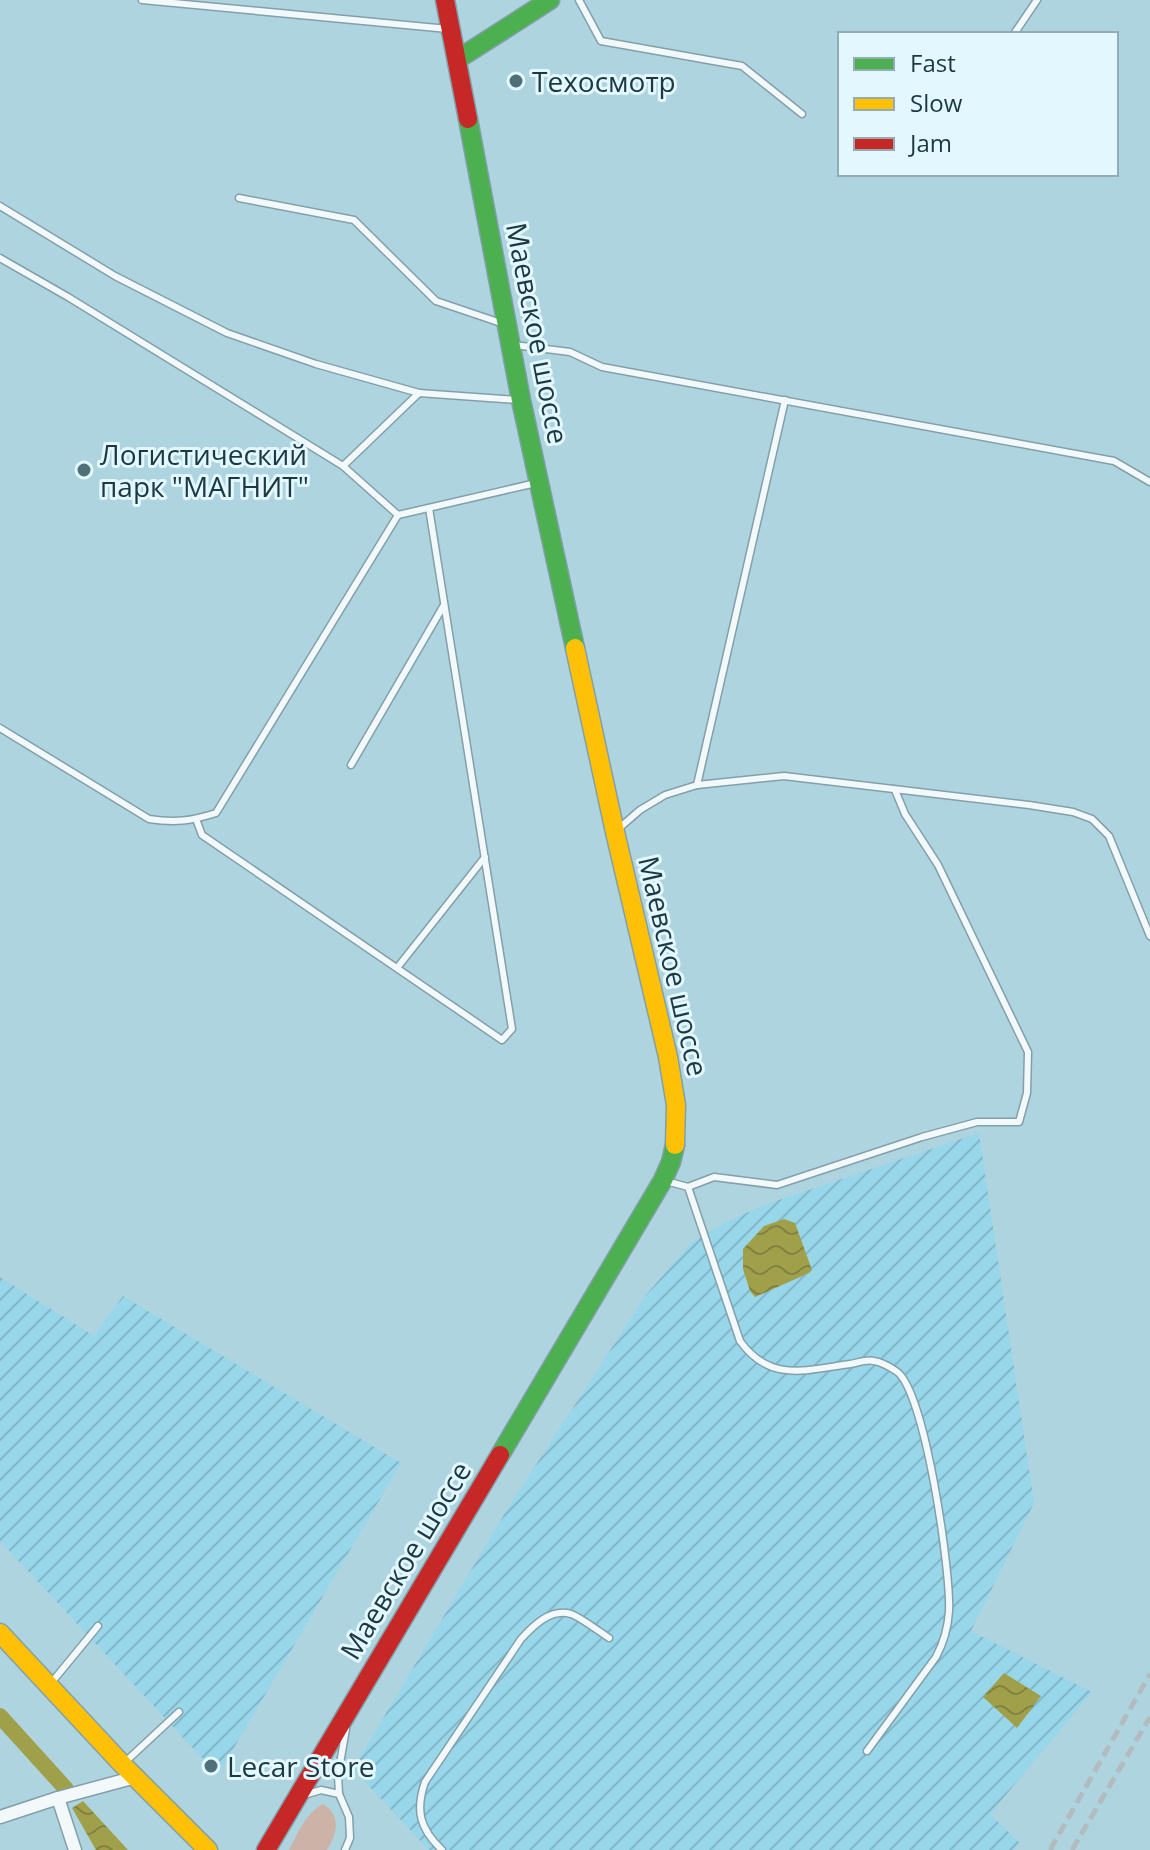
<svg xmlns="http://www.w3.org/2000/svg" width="1150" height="1850" font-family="'Open Sans',sans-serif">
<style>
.industrial{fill:url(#industrial-furrows)}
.green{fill:#cdb2a8}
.water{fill:url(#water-waves)}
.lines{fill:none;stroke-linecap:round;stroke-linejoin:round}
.canal{stroke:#a1a04a;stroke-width:16}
.lane-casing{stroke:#82a0aa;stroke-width:9}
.street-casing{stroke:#82a0aa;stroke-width:15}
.fast-casing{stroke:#82a0aa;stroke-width:21}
.slow-casing{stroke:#82a0aa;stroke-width:21}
.jam-casing{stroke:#82a0aa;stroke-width:21}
.lane{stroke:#f3f9fa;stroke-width:6}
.street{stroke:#f3f9fa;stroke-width:12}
.fast{stroke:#4caf50;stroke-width:18}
.slow{stroke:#ffc107;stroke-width:18}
.jam{stroke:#c62828;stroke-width:18}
.rail{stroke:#b2bcbf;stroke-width:5;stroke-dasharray:12 6;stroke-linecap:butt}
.poi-dot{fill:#4f6f79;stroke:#e3f7fe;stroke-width:3}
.labels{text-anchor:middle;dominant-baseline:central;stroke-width:6;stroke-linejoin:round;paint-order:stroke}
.poi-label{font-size:28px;fill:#1c3942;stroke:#e3f7fe;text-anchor:start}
.street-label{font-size:28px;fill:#1c3942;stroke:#e3f7fe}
</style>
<defs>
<pattern id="industrial-furrows" width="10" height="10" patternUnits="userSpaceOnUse" patternTransform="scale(2)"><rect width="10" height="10" fill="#98d6e9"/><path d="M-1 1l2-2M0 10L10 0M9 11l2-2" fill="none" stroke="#82b8c9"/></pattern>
<pattern id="water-waves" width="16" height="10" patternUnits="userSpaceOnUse" patternTransform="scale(2)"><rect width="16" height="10" fill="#a1a04a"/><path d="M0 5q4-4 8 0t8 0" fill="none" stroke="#82833f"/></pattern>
</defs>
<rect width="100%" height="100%" fill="#aed4e0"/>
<g class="industrial">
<polygon points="979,1133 1034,1503 971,1631 1092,1692 990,1814 1019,1842 1014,1850 429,1850 353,1769 508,1508 646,1295 691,1243 726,1222 764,1205"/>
<polygon points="0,1277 94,1336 123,1296 401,1463 218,1775 0,1541"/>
</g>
<path class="green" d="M323 1804C342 1816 337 1834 327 1850H289C298 1833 306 1813 323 1804Z"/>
<g class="water">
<polygon points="784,1219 795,1223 812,1270 809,1273 755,1297 750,1291 743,1269 743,1249 764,1226"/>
<polygon points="1004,1673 1041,1696 1017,1728 983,1697"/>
<polygon points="83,1801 128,1850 96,1850 72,1808"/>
</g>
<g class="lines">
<polyline class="canal" points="0,1716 66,1789"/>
<defs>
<g id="lane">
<polyline points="142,0 448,29"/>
<polyline points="579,0 601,41 742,66 802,114"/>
<polyline points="1014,34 1037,0"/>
<polyline points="239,198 354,220 436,301 504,324"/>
<polyline points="0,206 115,276 227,333 316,364 419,393"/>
<polyline points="0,258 68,297 343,466"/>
<polyline points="514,345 570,352 602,367 1114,461 1150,482"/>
<polyline points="398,515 536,483"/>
<path d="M0 728 149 819C175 823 191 821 216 813L398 515 343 466 419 393 518 400"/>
<polyline points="351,765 444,605"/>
<polyline points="697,785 785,400"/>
<polyline points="196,819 202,835 502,1040 512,1029 429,508"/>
<polyline points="617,830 640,810 665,795 697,785 784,776 1029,805 1073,812 1092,819 1109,836 1150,936"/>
<polyline points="397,968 485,857"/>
<path d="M666 1181 688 1187 740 1341C770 1383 806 1370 850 1364 857 1363 867 1359 874 1361 881 1362 890 1367 896 1371 925 1389 951 1573 949 1611 948 1628 944 1642 936 1657L867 1751"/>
<polyline points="688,1187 714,1177 777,1185 922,1137 977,1122 1019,1122 1027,1093 1028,1052 938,865 905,814 895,790"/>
<polyline points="52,1682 98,1626"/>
<polyline points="123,1764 179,1712"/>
<polyline points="304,1795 321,1790 339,1794"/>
<polyline points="345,1850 350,1838 349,1817 339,1794 338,1775 346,1729"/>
<path d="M442 1850C420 1829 415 1811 425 1782L521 1639C533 1626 550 1608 571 1614 580 1617 600 1632 609 1638"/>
</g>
<g id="street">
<polyline points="58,1798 75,1850"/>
<polyline points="0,1817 58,1798 136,1777"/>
</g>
<g id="fast">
<polyline points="458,59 550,0"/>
<polyline points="468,119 521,400 575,648"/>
<polyline points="500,1455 663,1180 671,1162 675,1145"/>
</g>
<g id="slow">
<polyline points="575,648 615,832 668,1057 676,1105 675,1145"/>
<polyline points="0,1633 122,1764 208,1850"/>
</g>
<g id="jam">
<polyline points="445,0 468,119"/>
<polyline points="266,1850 500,1455"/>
</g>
</defs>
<use href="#lane" class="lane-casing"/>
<use href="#street" class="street-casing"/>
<use href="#fast" class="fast-casing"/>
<use href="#slow" class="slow-casing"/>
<use href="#jam" class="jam-casing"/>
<use href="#lane" class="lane"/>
<use href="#street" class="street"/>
<use href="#fast" class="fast"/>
<use href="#slow" class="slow"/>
<use href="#jam" class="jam"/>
<g class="rail">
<polyline points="1050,1850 1150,1674"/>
<polyline points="1072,1850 1150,1717"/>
</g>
</g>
<g class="poi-dot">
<circle cx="516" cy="81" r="8"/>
<circle cx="84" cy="470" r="8"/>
<circle cx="211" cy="1766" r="8"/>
</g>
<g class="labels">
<g class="poi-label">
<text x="532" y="81">Техосмотр</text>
<text x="100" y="454">Логистический<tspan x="100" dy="32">парк "МАГНИТ"</tspan></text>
<text x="227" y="1766">Lecar Store</text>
</g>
<g class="street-label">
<text transform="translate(538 333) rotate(79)">Маевское шоссе</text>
<text transform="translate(674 966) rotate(77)">Маевское шоссе</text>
<text transform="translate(405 1560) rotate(-59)">Маевское шоссе</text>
</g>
</g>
<rect x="838" y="32" width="280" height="144" fill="#e3f7fe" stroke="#93abb3" stroke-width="2"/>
<rect x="854" y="58" width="40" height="12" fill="#4caf50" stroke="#93abb3" stroke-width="2"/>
<text x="910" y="72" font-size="24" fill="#1c3942">Fast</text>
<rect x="854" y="98" width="40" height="12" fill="#ffc107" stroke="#93abb3" stroke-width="2"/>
<text x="910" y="112" font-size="24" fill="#1c3942">Slow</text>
<rect x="854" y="138" width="40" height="12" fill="#c62828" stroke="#93abb3" stroke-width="2"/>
<text x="910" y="152" font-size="24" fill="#1c3942">Jam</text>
</svg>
